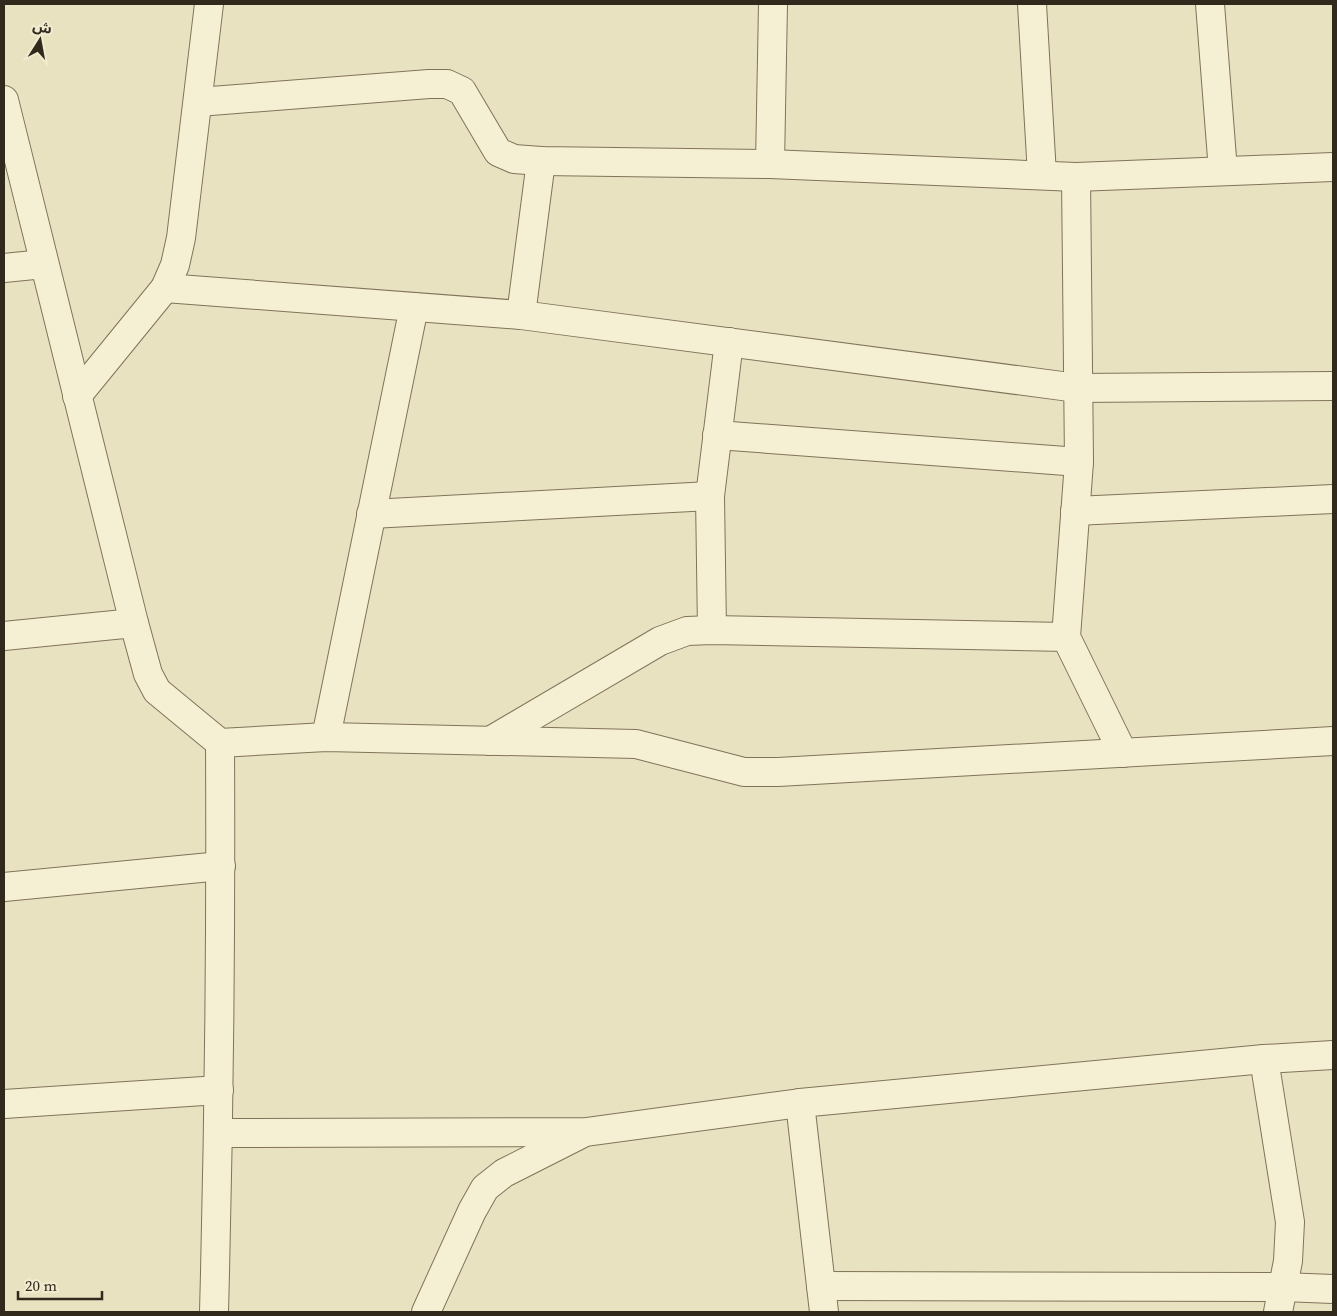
<svg xmlns="http://www.w3.org/2000/svg" width="1337" height="1316" font-family="'Source Serif 4','Noto Sans Arabic',serif">
<style>
.lines{fill:none;stroke-linecap:round;stroke-linejoin:round}
.minor-casing{stroke:#81735a;stroke-width:30}
.minor{stroke:#f5efd3;stroke-width:28}
</style>
<rect width="100%" height="100%" fill="#e9e2c1"/>
<g class="lines">
<defs>
<g id="minor">
<polyline points="1032,4 1042,175"/>
<polyline points="1210,4 1223,171"/>
<polyline points="4,100 134,623 148,674 157,691 220,743 326,737 636,744 744,772 778,772 1333,741"/>
<polyline points="198,102 429,84 447,84 462,91 498,152 514,159 541,161 770,164 1076,177 1333,167"/>
<polyline points="770,164 773,4"/>
<polyline points="1076,177 1079,462 1066,637 1123,753"/>
<polyline points="4,268 44,264"/>
<polyline points="165,288 521,315 1077,388 1333,386"/>
<polyline points="521,315 541,161"/>
<polyline points="77,396 165,288 175,265 181,238 209,4"/>
<polyline points="717,435 1079,462"/>
<polyline points="1075,511 1333,499"/>
<polyline points="371,514 710,496"/>
<polyline points="712,630 710,496 729,342"/>
<polyline points="4,636 134,623"/>
<polyline points="326,737 414,307"/>
<polyline points="490,741 660,641 687,631 712,630 1066,637"/>
<polyline points="4,887 221,866"/>
<polyline points="1264,1059 1290,1222 1288,1261 1278,1312"/>
<polyline points="800,1103 824,1312"/>
<polyline points="4,1104 219,1090"/>
<polyline points="219,1133 586,1132 800,1103 1264,1059 1333,1055"/>
<polyline points="821,1286 1283,1287 1333,1289"/>
<path d="M214 1312C219 1123 221 933 220 743"/>
<polyline points="426,1312 472,1211 485,1188 504,1173 581,1134"/>
</g>
</defs>
<use href="#minor" class="minor-casing"/>
<use href="#minor" class="minor"/>
</g>
<rect width="1337" height="1316" fill="none" stroke="#32291d" stroke-width="10"/>
<g transform="translate(40 40) rotate(11)" stroke="#f1ebd0" stroke-width="4" paint-order="stroke">
<path d="M0-4L9 19L0 12L-9 19Z" fill="#32291d"/>
<text y="-8" font-size="14" font-weight="bold" text-anchor="middle" fill="#32291d">ش</text>
</g>
<path d="M18 1291v8h84v-8" fill="none" stroke="#32291d" stroke-width="2.5"/>
<text x="25" y="1291" font-size="15" fill="#32291d" stroke="#f1ebd0" stroke-width="4" paint-order="stroke">20 m</text>
</svg>
